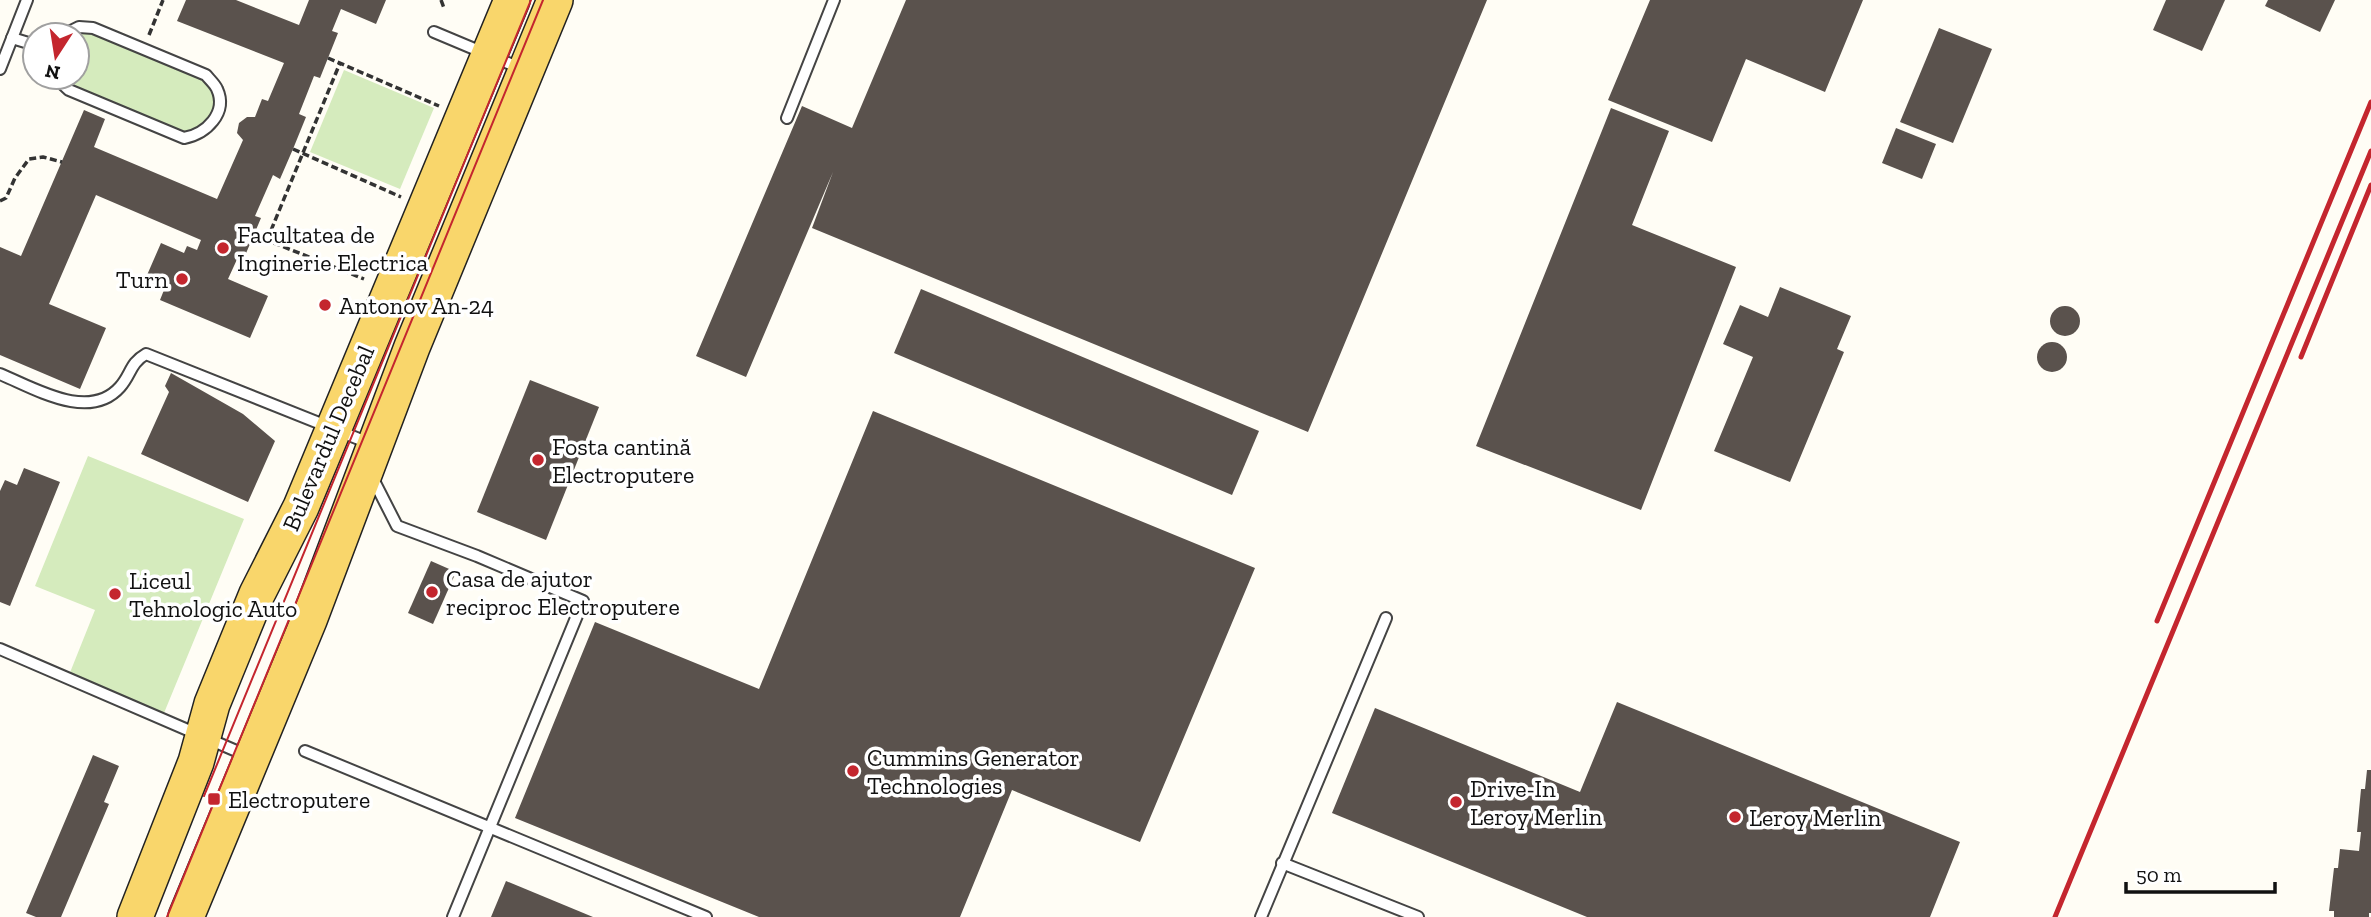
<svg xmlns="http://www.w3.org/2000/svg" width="2371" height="917" font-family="'Zilla Slab',serif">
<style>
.green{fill:#d5ebbd}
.building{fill:#5a524d}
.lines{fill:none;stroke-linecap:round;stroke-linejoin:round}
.lane-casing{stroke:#444;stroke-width:14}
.primary-casing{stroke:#222;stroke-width:38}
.path{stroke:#333;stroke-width:3.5;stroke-dasharray:7 3.5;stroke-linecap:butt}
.lane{stroke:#fff;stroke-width:10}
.primary{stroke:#f9d66b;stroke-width:35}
.tram{stroke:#c4262e;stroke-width:2}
.rail{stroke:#c4262e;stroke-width:5}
.poi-dot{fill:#c4262e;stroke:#fff;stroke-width:2.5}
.labels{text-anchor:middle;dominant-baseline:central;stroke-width:7;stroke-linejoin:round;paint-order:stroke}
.poi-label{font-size:24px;fill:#111;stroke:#fff;text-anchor:start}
.street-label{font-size:24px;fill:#111;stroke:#fff}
</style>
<rect width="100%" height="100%" fill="#fffdf5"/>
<g class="green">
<polygon points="79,27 206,75 218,89 217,114 184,138 69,90 55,77 77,77 77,35 63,35"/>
<polygon points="344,70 434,108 400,189 310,152"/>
<polygon points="88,456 244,519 164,713 69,675 95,610 35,586"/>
</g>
<g class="building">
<polygon points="186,0 236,0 299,25 309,0 386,0 376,24 341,9 332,31 338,33 320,78 314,76 299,114 306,117 293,149 280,179 273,175 255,216 261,218 244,258 239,255 228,279 268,296 250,338 160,300 164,290 144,282 161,243 184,253 187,246 197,250 201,240 96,195 49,304 106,328 80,389 0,355 0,247 21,256 84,110 105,119 94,147 217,199 243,140 237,133 239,123 247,117 255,117 262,99 268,101 284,63 177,21"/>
<polygon points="906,0 1487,0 1308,432 812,228 833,172 746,377 696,356 802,106 852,128"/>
<polygon points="1650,0 1863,0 1825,92 1746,59 1712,142 1608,100"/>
<polygon points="2166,0 2225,0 2202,51 2153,30"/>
<polygon points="2268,0 2335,0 2320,32 2265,6"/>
<polygon points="1939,28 1992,49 1953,143 1900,122"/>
<polygon points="1611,108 1669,131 1632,225 1736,267 1641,510 1476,446"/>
<polygon points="1896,128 1936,144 1922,179 1882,163"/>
<polygon points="1780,287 1851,316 1837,349 1844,352 1790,482 1714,451 1753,357 1723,344 1740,305 1768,317"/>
<polygon points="921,289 1259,431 1232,495 894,353"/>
<circle cx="2065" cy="321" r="15"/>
<circle cx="2052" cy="357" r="15"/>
<polygon points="171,373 243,414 275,441 248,502 141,454 169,392 165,386"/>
<polygon points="530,380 599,407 546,540 477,512"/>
<polygon points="873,411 1255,568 1140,842 1012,790 960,917 759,917 515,818 595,622 759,689"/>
<polygon points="24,468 60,482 10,606 0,602 0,491 5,480 17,485"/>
<polygon points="431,561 456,572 433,624 408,613"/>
<polygon points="1617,702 1960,842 1930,917 1587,917 1332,813 1375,708 1580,792"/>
<polygon points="93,755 119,766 104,802 109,804 61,917 36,917 26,913"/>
<polygon points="2367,770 2371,770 2371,913 2369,913 2369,917 2334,917 2334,911 2329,911 2334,868 2338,868 2340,849 2359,851 2361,832 2357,832 2361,789 2365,789"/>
<polygon points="506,881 593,917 491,917"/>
</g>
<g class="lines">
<defs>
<g id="lane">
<polyline points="434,32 520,68"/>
<polyline points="12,38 35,45"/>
<polyline points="0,69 27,0"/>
<path d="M55 77 69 90 184 138C206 134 228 113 217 89 215 84 209 79 206 75L93 28 79 27 63 35"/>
<polyline points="787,118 834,0"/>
<path d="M0 374C34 388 89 422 120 387 131 375 130 363 146 354L369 443"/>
<polyline points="371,475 397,526 477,556 583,601 453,917"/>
<polyline points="0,649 248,756"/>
<polyline points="305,751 706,917"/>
<polyline points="1282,863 1418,917"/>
<polyline points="1261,917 1386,618"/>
</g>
<g id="primary">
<polyline points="135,917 196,762 212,704 257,594 301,507 512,0"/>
<polyline points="186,917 309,620 412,347 555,0"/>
</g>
</defs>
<use href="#lane" class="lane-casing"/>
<use href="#primary" class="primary-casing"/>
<g class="path">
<polyline points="441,0 444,8"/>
<polyline points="149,35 163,0"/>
<polyline points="328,58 439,106"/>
<polyline points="293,149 401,197"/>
<polyline points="0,201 6,198 15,178 29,159 43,157 62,162"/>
<polyline points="254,235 364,279"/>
<polyline points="267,240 340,63"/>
</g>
<use href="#lane" class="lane"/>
<use href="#primary" class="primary"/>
<g class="tram">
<polyline points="204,796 531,0"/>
<polyline points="167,917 543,0"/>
</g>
<g class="rail">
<polyline points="2301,357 2371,185"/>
<polyline points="2157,621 2371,102"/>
<polyline points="2055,917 2371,151"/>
</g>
</g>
<g class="poi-dot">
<circle cx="223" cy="248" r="7"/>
<circle cx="182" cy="279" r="7"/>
<circle cx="325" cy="305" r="7"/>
<circle cx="538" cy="460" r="7"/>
<circle cx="432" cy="592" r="7"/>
<circle cx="115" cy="594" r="7"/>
<circle cx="853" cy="771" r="7"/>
<rect x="207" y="792" width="14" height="14" rx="3.5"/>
<circle cx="1456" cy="802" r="7"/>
<circle cx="1735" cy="817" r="7"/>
</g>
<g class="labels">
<g class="poi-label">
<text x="237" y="234">Facultatea de<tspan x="237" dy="28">Inginerie Electrica</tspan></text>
<text x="168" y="279" text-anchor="end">Turn</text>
<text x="339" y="305">Antonov An-24</text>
<text x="552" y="446">Fosta cantină<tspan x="552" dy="28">Electroputere</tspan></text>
<text x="446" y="578">Casa de ajutor<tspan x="446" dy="28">reciproc Electroputere</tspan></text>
<text x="129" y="580">Liceul<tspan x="129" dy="28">Tehnologic Auto</tspan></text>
<text x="867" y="757">Cummins Generator<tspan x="867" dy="28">Technologies</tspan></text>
<text x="1470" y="788">Drive-In<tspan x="1470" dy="28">Leroy Merlin</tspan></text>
<text x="228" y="799">Electroputere</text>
<text x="1749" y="817">Leroy Merlin</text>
</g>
<g class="street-label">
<text transform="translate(328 438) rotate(-67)">Bulevardul Decebal</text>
</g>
</g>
<g transform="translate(56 56) rotate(192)"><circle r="33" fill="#ffffff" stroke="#a0a0a0" stroke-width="2"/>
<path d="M0-5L12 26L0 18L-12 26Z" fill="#c4262e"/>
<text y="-10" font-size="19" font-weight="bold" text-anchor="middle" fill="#111111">N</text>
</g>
<path d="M2126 882v10h149v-10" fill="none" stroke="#111111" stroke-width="3.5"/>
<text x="2136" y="882" font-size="21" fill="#111111" stroke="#ffffff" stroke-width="5" paint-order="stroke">50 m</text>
</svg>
